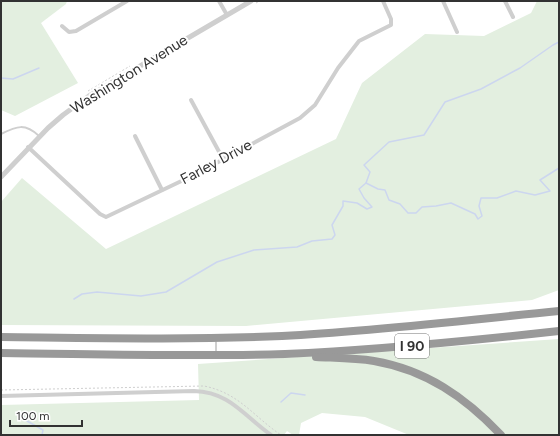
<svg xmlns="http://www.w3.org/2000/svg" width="560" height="436" font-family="Figtree,sans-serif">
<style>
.green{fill:#e3efe0}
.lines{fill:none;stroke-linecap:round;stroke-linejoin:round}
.stream{stroke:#ccd6ef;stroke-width:1.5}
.path{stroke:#cfcfcf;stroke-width:1;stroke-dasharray:2 2;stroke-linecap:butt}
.service{stroke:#cfcfcf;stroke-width:2}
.minor{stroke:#cfcfcf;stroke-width:4}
.tertiary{stroke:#cfcfcf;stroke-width:5}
.motorway{stroke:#999;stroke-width:8}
.labels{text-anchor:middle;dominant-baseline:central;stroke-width:4;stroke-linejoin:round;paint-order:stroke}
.shield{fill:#fff;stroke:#707070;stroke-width:1}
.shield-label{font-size:14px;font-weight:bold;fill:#323232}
.street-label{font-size:15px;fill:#323232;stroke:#fff}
</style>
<rect width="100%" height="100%" fill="#fff"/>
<g class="green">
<polygon points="1,1 67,1 66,4 41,23 78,83 15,116 1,110"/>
<polygon points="537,1 559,1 559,290 532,300 246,326 1,325 1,202 22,178 106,249 336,139 362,83 425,34 484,36 531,13"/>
<polygon points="559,339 559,435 409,435 365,417 322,413 301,423 299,435 293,435 287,431 284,435 1,435 1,405 199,400 198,364"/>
</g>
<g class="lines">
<g class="stream">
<polyline points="1,78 13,79 39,68"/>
<polyline points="366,183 370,172 364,165 389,142 424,135 445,102 481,89 520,68 553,45 559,42"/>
<polyline points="74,299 82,294 97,292 141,296 166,292 217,262 254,250 297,247 312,241 332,239 335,235 332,225 343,206 343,201 357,203 367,209 372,207 364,198 359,189 366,183 378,189 385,190 389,200 400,204 408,213 416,213 422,207 436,206 451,203 475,214 478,219 482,216 479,206 481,198 497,198 516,191 535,195 550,191 540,180 559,168"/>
<polyline points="281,402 291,393 305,395"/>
<polyline points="24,417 27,421 43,430 42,435"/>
</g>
<g class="path">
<polyline points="256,3 260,1"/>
<polyline points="88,91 130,66"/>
<path d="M1 390 204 386C239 393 253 416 281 435"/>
</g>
<g class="service">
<path d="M1 134C17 126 25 123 39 136"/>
<polyline points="216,341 216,353"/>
</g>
<g class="minor">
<polyline points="219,1 227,15"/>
<polyline points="443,1 457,32"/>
<polyline points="505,1 513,17"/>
<polyline points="62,26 69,32 76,31 127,1"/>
<polyline points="191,100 223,159"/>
<polyline points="135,136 162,190"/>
<polyline points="28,147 100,214 106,217 194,175 300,118 315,105 338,68 359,41 391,25 391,19 383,1"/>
<path d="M1 396 194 391C230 392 244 416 271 435"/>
</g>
<polyline class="tertiary" points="1,177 48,128 63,115 89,96 251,1"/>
<g class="motorway">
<path d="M1 337C95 338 188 340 282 336 375 331 467 320 559 311"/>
<path d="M1 353C96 354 190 357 285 354 377 350 468 341 559 331"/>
<path d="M316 357C336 358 355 358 374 361 426 370 465 397 501 435"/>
</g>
</g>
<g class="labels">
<rect class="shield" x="395" y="334" width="34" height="24" rx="3"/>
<g class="shield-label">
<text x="412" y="346">I 90</text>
</g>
<g class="street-label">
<text transform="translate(129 74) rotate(-32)">Washington Avenue</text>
<text transform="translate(216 162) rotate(-28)">Farley Drive</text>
</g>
</g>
<rect width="560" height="436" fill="none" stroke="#323232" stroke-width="4"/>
<path d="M10 420v6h72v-6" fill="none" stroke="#323232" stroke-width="2"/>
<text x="16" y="420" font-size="12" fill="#323232" stroke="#ffffff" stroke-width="3" paint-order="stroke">100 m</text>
</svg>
